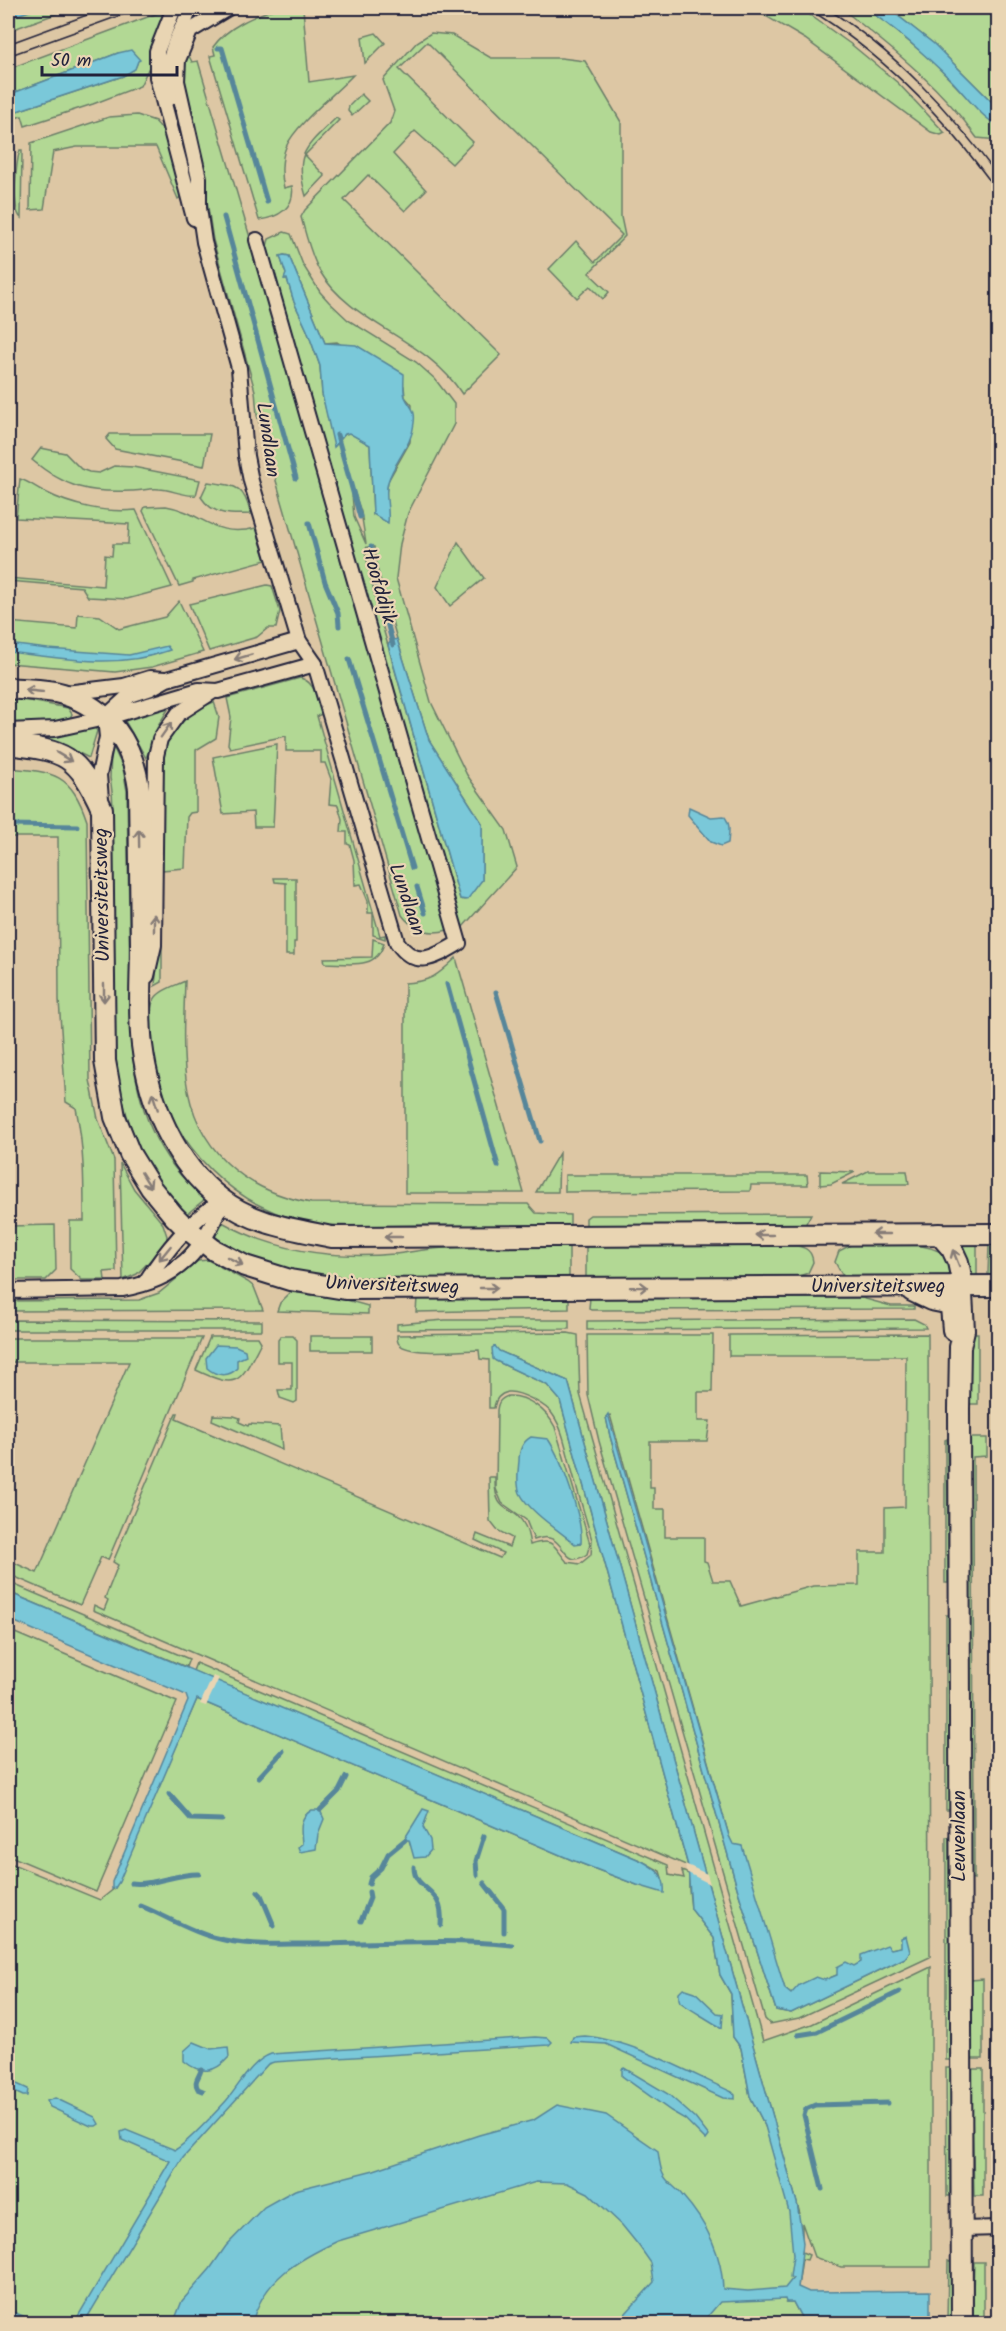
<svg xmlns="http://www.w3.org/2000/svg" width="1006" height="2331" font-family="Kalam,sans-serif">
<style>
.built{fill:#ddc7a4}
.green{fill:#b2d894;stroke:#6a7d68;stroke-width:1.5;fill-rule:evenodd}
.water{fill:#7ac8d9;stroke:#57869a;stroke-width:1.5}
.pier{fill:#e9d5b3}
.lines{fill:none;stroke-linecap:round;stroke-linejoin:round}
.stream{stroke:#57869a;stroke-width:5}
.street-casing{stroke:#22223b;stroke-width:18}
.secondary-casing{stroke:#22223b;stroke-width:24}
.street{stroke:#e9d5b3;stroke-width:14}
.secondary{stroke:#e9d5b3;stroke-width:20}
.tram{stroke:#22223b;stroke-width:1.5}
.oneway{stroke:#867c77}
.labels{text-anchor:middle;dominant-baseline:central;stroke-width:4.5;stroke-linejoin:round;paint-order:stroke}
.street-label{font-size:20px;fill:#22223b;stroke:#e9d5b3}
</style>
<rect width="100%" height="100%" fill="#e9d5b3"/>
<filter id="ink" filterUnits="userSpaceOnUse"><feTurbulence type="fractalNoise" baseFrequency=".0167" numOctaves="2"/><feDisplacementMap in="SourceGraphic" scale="12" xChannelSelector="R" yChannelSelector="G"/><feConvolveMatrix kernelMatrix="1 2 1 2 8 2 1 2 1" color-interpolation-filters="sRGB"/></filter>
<g filter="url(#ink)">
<polygon class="built" points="8,8 998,8 998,2323 8,2324"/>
<g class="green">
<polygon points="8,8 73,8 8,31"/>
<path d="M276 8H303L309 82 353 75C336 93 295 125 286 147 281 159 281 176 284 188L292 186C296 208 277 218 259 220L210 56 215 55 213 47C227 27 254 16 276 8Z"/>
<polygon points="752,8 800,8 852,45 898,83 945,133 941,135 931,132 805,39"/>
<path d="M841 8H864L882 19 932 61 984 115 998 125V140L977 138C941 86 890 47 841 8Z"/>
<polygon points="888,8 998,8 998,108 934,44"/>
<path d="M161 12 164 19 155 40 149 67 140 86 93 104 25 126 22 116 8 120V114L123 76C131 71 139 68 137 58L118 53 8 95V69Z"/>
<polygon points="376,33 385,43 365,63 362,37"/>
<path d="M431 33 452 35 491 58H561L585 61 621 122V217L625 236 589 273 609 292 603 299 590 286 577 298 549 269 576 241 595 262 622 235 427 42 399 69 473 142 452 164 415 131 393 154 426 190 405 211 368 175 344 200 501 355 462 394C426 337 352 326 319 270 310 253 306 235 301 217L305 210 390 123 394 111 383 80 417 42Z"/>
<path d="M185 48 192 62 198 61 332 516 448 930C429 935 414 931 402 915L257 415 255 391 249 369 213 240 199 148 189 122 181 87Z"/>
<polygon points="361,94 368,101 352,116 348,111 349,106"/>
<polygon points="137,115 155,121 166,134 183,196 178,199 156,147 77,147 53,152 44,209 30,210 31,143 109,117"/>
<path d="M336 118 339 120 305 155 325 176 306 196C293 153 307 146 336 118Z"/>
<path d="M20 150H22V153L21 218C11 209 16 163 20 150Z"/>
<path d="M284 232 291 234 303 265 320 292 329 302 348 320 416 362 435 379 454 404V424L408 513 400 544 396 578 431 702 467 775 506 830 517 867 461 929 267 246 269 239ZM284 255 289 256 325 343 337 342 404 386 405 397 412 405 410 442 388 481 386 493 373 514 370 445 350 433 345 434 335 446 322 394 320 366 307 330 294 302 287 278 285 279 286 274 280 256ZM351 482 361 512 366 544 354 517ZM367 547H374L377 568 397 639 429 740 482 823V880L464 900 460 899 379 614 365 551Z"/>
<polygon points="110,434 210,434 204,466 115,449 106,439"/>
<path d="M41 448 65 453 81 469 89 472 99 473 114 466 133 467 200 480 196 495C184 497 171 489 159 489 150 488 140 491 131 491 88 493 66 488 32 460Z"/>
<path d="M20 479C30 482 36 488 45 492 72 506 106 513 136 510L172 587 127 599 88 597 82 587 8 581V578L103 586 105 555 112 556 113 544H128L129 524 16 518Z"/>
<path d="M208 482C236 486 243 484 251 514 232 515 213 516 201 497Z"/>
<path d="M166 506C203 512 213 539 256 528L266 560 193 580V582L179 586 143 511 145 507Z"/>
<polygon points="458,542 484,578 450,606 437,587"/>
<polygon points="267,585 272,586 280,611 276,628 268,628 257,637 209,651 189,604"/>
<polygon points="179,601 203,652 152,667 115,672 8,663 8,622 77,628 78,614 100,616 119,629 165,617"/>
<path d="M300 678C317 682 316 701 322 714L317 716 380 936 385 935V939L373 935V913H368V901L361 884 355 885 354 860 350 845 347 844V832H341L342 819 338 805 329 804 331 779 325 763H321V751H286V736L230 748 228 744 231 717 227 698Z"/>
<polygon points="8,697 68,708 72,714 68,721 33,728 8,726"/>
<path d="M214 702 219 717 216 738 196 750V812L190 813 187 817 185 868 162 870V982L155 986 159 945 163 749C175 727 190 710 214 702Z"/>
<polygon points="171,704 157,728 146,758 124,719"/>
<path d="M93 725 97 731 89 758C80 753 51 742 46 736Z"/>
<polygon points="277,744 273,827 254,827 253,812 223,814 213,757"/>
<path d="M114 749 123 768 127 791 131 1042C137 1106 154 1156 205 1199L187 1214C116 1143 113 1068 113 974 112 935 112 895 112 856 112 830 115 803 110 778L111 751Z"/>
<path d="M8 768C54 772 71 773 87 821L90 1080 98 1119 114 1160 116 1271 104 1272 105 1280H82L70 1269V1221H84C84 1183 84 1146 76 1108L66 1102 59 1000 58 837H8Z"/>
<polygon points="274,878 296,878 296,942 294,942 294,955 286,955 286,883 275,882"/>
<path d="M373 939 384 943C377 971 347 963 325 963L324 958 372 957Z"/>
<path d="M456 958 524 1193H405V983C431 982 438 975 456 958Z"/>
<path d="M185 981C184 1013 182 1048 186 1079 195 1149 244 1191 311 1203L528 1204 536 1213 570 1215V1226C521 1226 473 1226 424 1225 389 1225 354 1228 319 1224 238 1214 167 1144 155 1063 153 1047 146 1015 154 1000 159 990 175 986 185 981Z"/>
<polygon points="559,1153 558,1192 536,1192"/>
<polygon points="120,1163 134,1189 163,1224 167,1236 166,1244 137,1274 123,1280"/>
<polygon points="820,1171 855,1172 831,1184 820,1185"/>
<polygon points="868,1171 907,1171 909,1184 842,1184"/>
<polygon points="565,1175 807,1175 808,1185 751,1185 750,1191 565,1192"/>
<polygon points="811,1214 805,1225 586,1226 586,1218 590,1215"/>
<path d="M224 1223C276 1252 336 1259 394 1254 411 1252 427 1249 444 1248 486 1245 528 1246 569 1247V1278H338L287 1270 262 1262 239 1252 215 1237 222 1224Z"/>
<polygon points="55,1225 56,1270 46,1280 8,1280 8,1226"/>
<path d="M851 1245C881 1245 919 1238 946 1255L951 1272 950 1276 849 1278 841 1273 835 1262 839 1251Z"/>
<polygon points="960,1245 977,1245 977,1276 970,1277"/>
<polygon points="989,1245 998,1245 998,1275 988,1275"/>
<path d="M586 1246H796C806 1247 812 1251 813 1262L808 1273 796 1277 586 1278Z"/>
<polygon points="208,1260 248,1282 254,1287 263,1310 8,1311 8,1301 139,1300 159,1293 198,1261"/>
<polygon points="291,1292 343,1299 368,1306 368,1314 277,1311 280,1303"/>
<polygon points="417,1298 569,1298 569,1309 416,1312"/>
<polygon points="590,1298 862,1298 891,1306 914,1306 914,1309 591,1310 589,1308"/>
<polygon points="914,1319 924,1324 926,1328 587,1330 587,1321"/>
<polygon points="8,1320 262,1321 262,1330 8,1330"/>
<polygon points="445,1320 569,1320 569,1329 397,1330 397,1324"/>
<path d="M568 1333 578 1335 580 1394 763 2041 812 2024 931 1967V2267H841L814 2257 802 2223V2252L809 2255 807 2260 802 2259 798 2287 786 2302H793L802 2319V2323H8V1862L100 1900 115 1888 197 1699 572 1860 637 1885 662 1878 660 1871 642 1861 193 1671 196 1663 668 1865 669 1875 684 1878 682 1871 689 1874V1889L691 1909 714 1938 720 1975 731 1994 733 2037 741 2048 750 2096 765 2126 800 2214 568 1381 499 1351 492 1354 496 1361 547 1385 560 1400 688 1866 93 1610 94 1605 104 1610 108 1600 105 1598 118 1565 113 1562 176 1413H178L176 1419 500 1558 503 1553 475 1540 477 1534 509 1547 512 1538 497 1530 490 1521 489 1477H495C494 1518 513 1502 525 1526 528 1532 529 1539 530 1545 555 1537 553 1546 567 1562L580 1564 591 1555 592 1540C584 1513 576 1486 569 1459 565 1444 562 1428 553 1415 547 1405 520 1391 508 1392 499 1394 495 1400 494 1408H489V1360L480 1359 479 1350C463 1350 410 1356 399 1344 397 1342 397 1338 397 1335Z"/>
<rect x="969" y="1333" width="9" height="71"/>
<rect x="994" y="1333" width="4" height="79"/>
<path d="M928 1334 930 1957 799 2018 770 2024 765 2019 599 1441 588 1395 587 1335H713L712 1392H698V1421H710L707 1441H650V1488H654V1509H665V1537H704V1561L707 1562 713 1581H730L741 1606 813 1586 859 1585V1552H885V1508L905 1507 906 1356H729V1335ZM610 1415 729 1836 785 1989 791 1994 837 1975 891 1949 902 1947V1938L905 1958 791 2013 776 2010 738 1891 610 1436 606 1417Z"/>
<polygon points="281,1336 293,1336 297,1340 297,1401 294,1403 280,1398 278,1390 292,1390 292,1362 278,1362 278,1340"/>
<rect x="310" y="1336" width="62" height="15"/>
<path d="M210 1337H258L261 1342C240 1382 240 1391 196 1370Z"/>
<polygon points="8,1338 202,1338 108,1560 101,1557 80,1605 8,1574 8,1560 37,1573 129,1362 8,1362"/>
<path d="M508 1396C528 1395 547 1411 555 1427L590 1544 587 1554C560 1574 567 1526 534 1540L526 1520 502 1503 496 1489 497 1410C498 1402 500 1399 508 1396Z"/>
<polygon points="213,1415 234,1416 240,1418 239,1422 248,1426 249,1424 280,1426 282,1450 212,1420"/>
<polygon points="969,1438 987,1438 987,1456 973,1457 974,1879 970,1878"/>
<polygon points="947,1439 948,1583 945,1583 945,1440"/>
<polygon points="8,1582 189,1659 186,1667 8,1592"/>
<polygon points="946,1615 949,1615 950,1810 946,1810"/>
<polygon points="8,1630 177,1702 96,1892 8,1855"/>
<polygon points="946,1837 949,1837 950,2060 946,2060"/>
<polygon points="983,1979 983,2059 971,2059 971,1980"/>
<polygon points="946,2068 951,2068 950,2196 947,2196"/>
<polygon points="971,2069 983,2069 983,2196 974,2196"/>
<polygon points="991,2235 998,2235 998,2291 992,2291"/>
<polygon points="948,2261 952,2263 952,2323 947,2323"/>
<polygon points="974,2262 984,2262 984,2323 972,2323"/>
</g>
<g class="water">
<polygon points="8,8 39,8 8,18"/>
<path d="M864 8H888L934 44 998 108V125C982 119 964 93 951 80 924 54 896 28 864 8Z"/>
<polygon points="131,50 140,60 138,61 135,69 123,76 8,114 8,95 118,53"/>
<path d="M284 255 289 256 325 343 356 345 404 374C404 381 403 391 405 397 410 408 416 408 414 423 412 446 395 460 388 482 384 495 390 509 388 523L373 514 370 445 349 433 345 434 334 447 322 394 320 366 307 330 294 302 287 279H284L286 274 280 256Z"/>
<polygon points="397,639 429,740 482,823 482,880 467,900 460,899 388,645 391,641"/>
<path d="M8 644 48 649 129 655 167 646 170 650C116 670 63 658 8 652Z"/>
<path d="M689 807 711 817 724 816C731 824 729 832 728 843L721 846 711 842 688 815Z"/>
<path d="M216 1345 236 1346 245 1350 246 1356 237 1360V1368C229 1378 216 1376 207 1368L206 1358Z"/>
<path d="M495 1346 499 1351 568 1381 797 2203 803 2243 798 2287 809 2292 930 2291V2323H802V2319L793 2302H786L785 2299 720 2302 702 2323H617L654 2282 651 2263 639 2246 622 2225 588 2193 567 2183 536 2182 338 2241C299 2259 263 2279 252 2323L173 2324 182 2301 210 2269 226 2246 264 2207 282 2197 295 2190 374 2170 479 2135 534 2120 557 2105 606 2115 658 2151C659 2158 660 2168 663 2174 666 2182 677 2188 682 2195 705 2221 722 2253 723 2289L748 2291 785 2288 793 2278 790 2277 793 2255 789 2212 765 2126 750 2096 741 2048 733 2037 731 1994 720 1975 714 1938 691 1909 688 1866 560 1400 547 1385 496 1361 493 1359 492 1348Z"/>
<polygon points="608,1414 729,1836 733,1844 742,1846 785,1989 791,1994 799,1985 816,1977 825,1980 837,1975 837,1967 846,1962 854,1966 861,1962 861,1955 887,1945 891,1949 901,1947 901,1938 906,1936 910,1952 905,1958 791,2013 776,2010 738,1891 610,1436 606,1417"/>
<path d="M531 1437 548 1439C562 1460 583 1518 581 1543L575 1544C560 1531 529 1512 520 1493 516 1484 518 1471 519 1461 519 1451 522 1442 531 1437Z"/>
<path d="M8 1592 642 1861C656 1869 666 1875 664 1893L637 1885 572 1860 197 1699 119 1882 115 1888 112 1889V1882L188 1701 186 1695 8 1619Z"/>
<polygon points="423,1809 429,1811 423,1827 430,1840 431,1850 425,1857 414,1858 409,1840 405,1840 405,1838"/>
<path d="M312 1810H320L324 1819 318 1834 316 1849 300 1852 298 1847 302 1844C301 1829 298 1818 312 1810Z"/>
<path d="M683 1988 695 1992 717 2013 723 2014 722 2028C718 2026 682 2004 680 2002 678 1999 679 1996 679 1992Z"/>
<path d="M585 2036C632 2040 688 2072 732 2092L735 2095V2099L723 2098 606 2044 571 2042 573 2037Z"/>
<path d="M535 2037 548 2038 552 2042 549 2045 289 2061 274 2062 268 2064 183 2158 84 2323H74L170 2161 122 2140 121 2132 126 2130 175 2150C187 2143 215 2113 226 2101 239 2086 251 2061 271 2054Z"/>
<path d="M194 2042 211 2049 228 2047 229 2057C215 2073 201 2075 184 2061V2051Z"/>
<polygon points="624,2068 668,2094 695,2118 709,2136 706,2140 685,2119 671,2111 622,2076 622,2069"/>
<polygon points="8,2080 28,2089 27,2096 23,2096 8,2089"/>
<polygon points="55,2098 95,2117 99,2124 96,2126 91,2126 50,2107 47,2101"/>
<rect x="992" y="2291" width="6" height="32"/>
<polygon points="8,2310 38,2322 38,2323 8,2323"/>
</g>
<g class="pier">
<polygon points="213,1676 219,1678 206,1706 200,1704"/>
<polygon points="685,1864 707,1874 710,1884 686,1872"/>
</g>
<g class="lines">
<g class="stream">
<polyline points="218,48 222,48 267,202"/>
<polyline points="224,217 296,478"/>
<polyline points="337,435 360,517"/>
<polyline points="309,523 325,582 338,613 339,626"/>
<polyline points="371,547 373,568 393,645"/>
<polyline points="349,659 412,868"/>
<polyline points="8,825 77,826"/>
<polyline points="417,887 425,913"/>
<polyline points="447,984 498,1166"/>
<polyline points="496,992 540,1141"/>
<polyline points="259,1777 283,1751"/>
<polyline points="169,1794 191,1819 222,1820"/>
<polyline points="320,1810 339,1791 346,1777"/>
<path d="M414 1867C414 1892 445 1886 441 1925"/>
<polyline points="477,1875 476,1861 484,1836"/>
<path d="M131 1883C154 1886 176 1873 199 1874"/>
<polyline points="484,1883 504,1909 504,1932"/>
<polyline points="369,1884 371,1877 381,1868 388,1854 405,1840"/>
<polyline points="258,1892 261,1895 274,1926"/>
<path d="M141 1906C166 1916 190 1932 216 1938 245 1946 278 1944 307 1944 375 1944 444 1938 512 1945"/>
<polyline points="361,1921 370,1898 369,1892"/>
<polyline points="798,2035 817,2032 899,1992"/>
<path d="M201 2070C199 2078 193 2081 198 2089L203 2091"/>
<polyline points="822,2189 804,2115 806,2109 815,2105 888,2103"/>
</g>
<defs>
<g id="street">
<polyline points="174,8 157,51 157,77 194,218"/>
<path d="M228 8 190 31 178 60 177 81 199 178V208L204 242 239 368 246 456 251 481 299 641 315 664 397 942C416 970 435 957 459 943L257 240"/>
<path d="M170 98C165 75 169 55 179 34 183 25 188 17 189 8"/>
<polyline points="66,693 124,686 150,678 165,679"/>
<polyline points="108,715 130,695 151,688 167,679 299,641"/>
<polyline points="8,731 55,729 105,718 199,690 218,691 315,664"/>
<polyline points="101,799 99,775 107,737 105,718"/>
<polyline points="147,976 154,945 156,756 160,739 178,714 212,692"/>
<path d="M145 1283C166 1250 189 1222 222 1200"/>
<path d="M8 1291 122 1289C177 1280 204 1252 222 1200"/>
<polyline points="963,2229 998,2228"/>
</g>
<g id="secondary">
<path d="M8 688C25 690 46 689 63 694 109 708 133 744 139 789 140 841 140 893 141 945 141 977 138 1012 142 1045 149 1102 174 1163 221 1199 253 1224 293 1229 332 1237L998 1234"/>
<path d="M8 744C65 751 77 754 102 809L105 1061 115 1117 130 1154 151 1188 174 1216 186 1228 214 1250 245 1266 290 1280 345 1289 998 1286"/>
<polyline points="939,1234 952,1249 958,1262 961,1276 964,1330 960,1347 959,1409 962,2324"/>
<polyline points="912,1291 931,1300 946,1303 951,1307 953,1330"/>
</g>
</defs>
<use href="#street" class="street-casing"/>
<use href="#secondary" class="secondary-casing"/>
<use href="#street" class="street"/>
<use href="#secondary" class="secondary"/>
<g class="tram">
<path d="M807 8C885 55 946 119 998 192"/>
<path d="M826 8C895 51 950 111 998 176"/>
<polyline points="8,44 106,8"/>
<polyline points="8,56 141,8"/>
</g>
</g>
<defs><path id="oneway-shaft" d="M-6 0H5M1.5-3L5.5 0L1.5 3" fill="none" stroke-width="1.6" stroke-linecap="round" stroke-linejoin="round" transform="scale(1.5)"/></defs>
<g class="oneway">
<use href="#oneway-shaft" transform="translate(243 657) rotate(164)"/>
<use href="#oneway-shaft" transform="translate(34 691) rotate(-174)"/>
<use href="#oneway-shaft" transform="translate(166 730) rotate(-55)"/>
<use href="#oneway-shaft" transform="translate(64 757) rotate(31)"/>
<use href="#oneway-shaft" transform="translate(139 838) rotate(-91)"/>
<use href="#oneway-shaft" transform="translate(154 923) rotate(-90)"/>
<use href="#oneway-shaft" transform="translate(104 993) rotate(90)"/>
<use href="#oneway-shaft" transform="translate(155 1101) rotate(-108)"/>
<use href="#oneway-shaft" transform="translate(146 1180) rotate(58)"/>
<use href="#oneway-shaft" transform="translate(881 1234) rotate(180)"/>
<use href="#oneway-shaft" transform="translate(764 1235) rotate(180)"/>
<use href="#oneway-shaft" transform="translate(393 1237) rotate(180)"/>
<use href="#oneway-shaft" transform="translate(165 1253) rotate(129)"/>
<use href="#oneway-shaft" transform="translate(956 1258) rotate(-112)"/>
<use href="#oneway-shaft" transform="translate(235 1261) rotate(27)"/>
<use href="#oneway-shaft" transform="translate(639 1287) rotate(-1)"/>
<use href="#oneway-shaft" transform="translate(489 1288)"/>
</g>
</g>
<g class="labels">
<g class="street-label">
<text transform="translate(267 440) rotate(82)">Lundlaan</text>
<text transform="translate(378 586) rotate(74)">Hoofddijk</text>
<text transform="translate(103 895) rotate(-91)">Universiteitsweg</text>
<text transform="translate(406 900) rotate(71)">Lundlaan</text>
<text transform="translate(392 1286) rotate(2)">Universiteitsweg</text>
<text x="878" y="1287">Universiteitsweg</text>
<text transform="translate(960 1836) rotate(-90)">Leuvenlaan</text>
</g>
</g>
<rect width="1006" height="2331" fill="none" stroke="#e9d5b3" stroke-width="30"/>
<rect x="15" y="15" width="976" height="2301" fill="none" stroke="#22223b" stroke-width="2" filter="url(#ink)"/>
<path d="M42 66v9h135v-9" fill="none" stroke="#22223b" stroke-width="3"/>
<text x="51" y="66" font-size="18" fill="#22223b" stroke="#e9d5b3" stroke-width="4.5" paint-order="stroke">50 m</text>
</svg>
